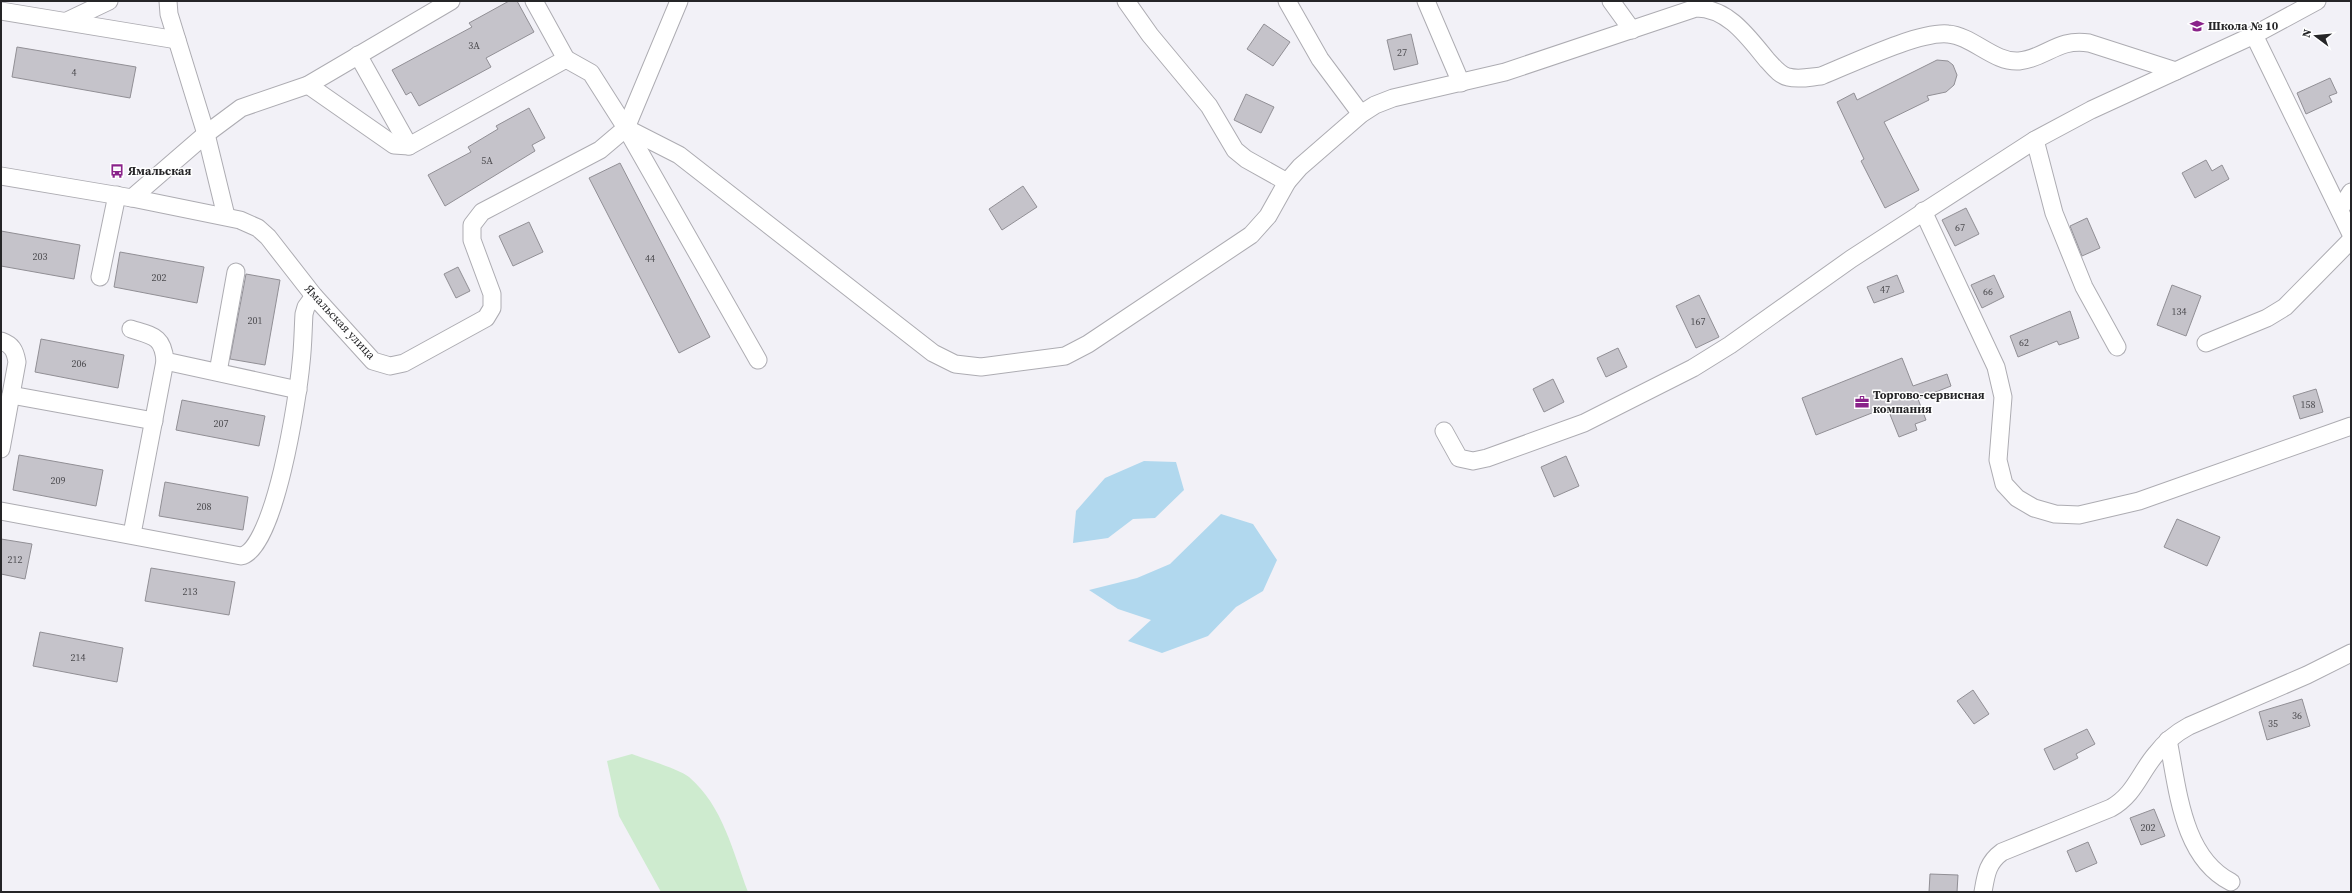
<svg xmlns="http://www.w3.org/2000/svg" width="2352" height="893" font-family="'Source Serif 4',serif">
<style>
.green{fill:#ceebcf}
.water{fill:#b1d8ee}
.building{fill:#c5c3ca;stroke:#918f95}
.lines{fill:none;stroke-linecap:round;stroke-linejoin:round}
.minor-casing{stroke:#adacb2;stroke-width:19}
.minor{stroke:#fff;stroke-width:17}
.labels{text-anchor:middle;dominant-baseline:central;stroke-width:3;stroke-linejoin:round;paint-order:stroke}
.number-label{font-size:10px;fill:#4d4c50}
.poi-label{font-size:12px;font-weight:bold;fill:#252527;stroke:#fff;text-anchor:start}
.street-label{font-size:12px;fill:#252527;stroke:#fff}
</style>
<rect width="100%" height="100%" fill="#f2f1f7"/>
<path class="green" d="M632 754C645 759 679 769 689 777 723 806 733 852 748 892H661L619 816 607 761Z"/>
<g class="water">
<polygon points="1144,461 1176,462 1184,490 1155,518 1133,519 1108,538 1073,543 1076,511 1105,478"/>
<polygon points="1221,514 1253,524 1277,560 1263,591 1236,607 1208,636 1162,653 1128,641 1151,620 1118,609 1089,590 1137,578 1170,564"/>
</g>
<g class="building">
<polygon points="509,1 517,1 534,32 486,58 491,67 419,106 411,92 406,95 392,70 472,27 469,23"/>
<polygon points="1264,24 1290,42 1273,66 1247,49"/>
<polygon points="1411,34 1418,64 1394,70 1387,40"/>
<polygon points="17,47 136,67 130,98 12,77"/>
<polygon points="1937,60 1948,61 1953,65 1957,75 1954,85 1946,92 1927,96 1929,100 1884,122 1919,190 1885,208 1861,161 1864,159 1837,102 1854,93 1857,100"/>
<polygon points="2330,78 2337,93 2329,96 2332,102 2306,114 2297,93"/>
<polygon points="1246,94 1274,107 1261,133 1234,120"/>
<polygon points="529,108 545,138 532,145 535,151 445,206 428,175 471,152 468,147 498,129 496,126"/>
<polygon points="2206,160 2212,171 2222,165 2229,179 2195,198 2182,173"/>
<polygon points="620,163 710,337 679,353 589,178"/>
<polygon points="1023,186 1037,207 1002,230 989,209"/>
<polygon points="1966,208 1979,234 1955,246 1942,220"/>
<polygon points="2087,218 2100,248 2082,256 2070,226"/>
<polygon points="529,222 543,252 513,266 499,236"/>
<polygon points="1,231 80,245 74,279 1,266"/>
<polygon points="120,252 204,267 197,303 114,287"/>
<polygon points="458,267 470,291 456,298 444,274"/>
<polygon points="246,274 280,280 265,365 230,359"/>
<polygon points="1897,275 1904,292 1874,303 1867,287"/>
<polygon points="1994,275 2004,297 1982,308 1971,285"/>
<polygon points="2172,285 2201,296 2186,336 2157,325"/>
<polygon points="1699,295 1719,337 1696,348 1676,306"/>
<polygon points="2070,311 2079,338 2059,345 2057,341 2018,357 2010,336"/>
<polygon points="41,339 124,355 118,388 35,372"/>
<polygon points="1618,348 1627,367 1606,377 1597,358"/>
<polygon points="1902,358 1913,386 1947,374 1951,386 1918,399 1926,420 1915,424 1917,430 1899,437 1887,407 1816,435 1802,398"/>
<polygon points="1553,379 1564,402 1544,412 1533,389"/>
<polygon points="2316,389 2323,412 2300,419 2293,396"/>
<polygon points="182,400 265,416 259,446 176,430"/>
<polygon points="19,455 103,470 96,506 13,490"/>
<polygon points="1566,456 1579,486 1554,497 1541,467"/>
<polygon points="165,482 248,497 243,530 159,516"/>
<polygon points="2177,519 2220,537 2207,566 2164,547"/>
<polygon points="1,539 32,544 25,579 1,574"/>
<polygon points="151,568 235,582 229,615 145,601"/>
<polygon points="40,632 123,648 117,682 33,666"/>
<polygon points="1973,690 1989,714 1974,724 1957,701"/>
<polygon points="2302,699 2310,726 2267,740 2259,712"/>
<polygon points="2087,729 2095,744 2076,754 2078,758 2054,770 2044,749"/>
<polygon points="2154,809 2165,836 2141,845 2130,818"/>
<polygon points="2088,842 2097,863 2076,872 2067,851"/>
<polygon points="1930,874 1958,875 1957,892 1929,892"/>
</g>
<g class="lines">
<defs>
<g id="minor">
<polyline points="168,1 169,14 206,134 226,216"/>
<polyline points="534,1 566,59"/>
<polyline points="1126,1 1150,35 1209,106 1235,150 1246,159 1287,182"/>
<polyline points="1287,1 1320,59 1361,114"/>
<polyline points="1426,1 1461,83"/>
<polyline points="1611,1 1632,30"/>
<polyline points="1,11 177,40"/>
<polyline points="67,21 109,1"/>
<polyline points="2254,35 2351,234"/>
<polyline points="358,55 409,146"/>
<polyline points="308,85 394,145 409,146 566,59 591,73 626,128 758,360"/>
<path d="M626 128 679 155 933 353 955 364 981 367 1065 356 1088 344 1251 235 1268 216 1287 182 1300 167 1361 114 1375 105 1393 98 1505 72 1696 8C1728 8 1748 37 1767 60 1773 66 1779 75 1788 77 1799 80 1810 77 1821 76 1851 64 1919 31 1948 34 1973 36 1994 63 2019 61 2047 58 2057 38 2089 43L2176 71"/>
<polyline points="2035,140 2054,213 2084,287 2117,347"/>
<polyline points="1,176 132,198 240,220 258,228 268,237 314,296 373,361 390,366 404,363 486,318 492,308 492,294 472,240 472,225 482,212 600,150 626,128 679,1"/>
<polyline points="132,198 206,134 241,108 308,85 451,1"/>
<polyline points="2340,209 2351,192"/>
<polyline points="1923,211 1996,367 2003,397 1998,460 2004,484 2017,498 2034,508 2055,514 2079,515 2139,501 2351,426"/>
<polyline points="100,277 117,195"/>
<path d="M131 329C153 336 163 336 165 361L132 534"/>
<path d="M1 341C12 345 15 350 17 362L1 449"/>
<polyline points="2206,343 2267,318 2285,307 2351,240"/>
<polyline points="165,361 298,390"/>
<polyline points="218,372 236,272"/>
<polyline points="11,395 154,421"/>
<polyline points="1444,431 1459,458 1473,461 1487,458 1584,423 1693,368 1730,345 1851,259 2035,140 2091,110 2254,35 2317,1"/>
<path d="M1 511 241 556C275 550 298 396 301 363 303 347 303 330 304 314L306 307 314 296"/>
<path d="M2168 740C2178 789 2182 857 2231 882"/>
<path d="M1983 892C1986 875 1987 863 2002 852L2111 808C2135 794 2139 774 2156 754 2165 742 2176 733 2189 726L2307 675 2351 653"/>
</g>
</defs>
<use href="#minor" class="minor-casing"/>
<use href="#minor" class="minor"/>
</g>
<defs>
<symbol id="school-bare" viewBox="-9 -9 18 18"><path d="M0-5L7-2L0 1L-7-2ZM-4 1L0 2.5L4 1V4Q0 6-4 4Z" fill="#8a238a" stroke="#fff" stroke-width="2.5" paint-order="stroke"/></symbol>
<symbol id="bus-bare" viewBox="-9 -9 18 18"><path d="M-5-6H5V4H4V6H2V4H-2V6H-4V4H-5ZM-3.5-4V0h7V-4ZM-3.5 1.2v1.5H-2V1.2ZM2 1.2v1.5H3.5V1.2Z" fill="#8a238a" stroke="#fff" stroke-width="2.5" paint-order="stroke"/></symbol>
<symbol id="office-bare" viewBox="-9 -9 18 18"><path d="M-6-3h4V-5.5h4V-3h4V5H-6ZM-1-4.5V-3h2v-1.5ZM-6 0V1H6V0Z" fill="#8a238a" stroke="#fff" stroke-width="2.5" paint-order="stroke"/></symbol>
</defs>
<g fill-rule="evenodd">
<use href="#school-bare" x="2187" y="16" width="20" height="20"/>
<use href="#bus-bare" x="107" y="161" width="20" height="20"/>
<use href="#office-bare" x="1852" y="392" width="20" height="20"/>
</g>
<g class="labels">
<g class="number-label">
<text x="474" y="45">3А</text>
<text x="1402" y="52">27</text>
<text x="74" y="72">4</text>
<text x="487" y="160">5А</text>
<text x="1960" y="227">67</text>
<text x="40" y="256">203</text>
<text x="650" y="258">44</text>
<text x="159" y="277">202</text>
<text x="1885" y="289">47</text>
<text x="1988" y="291">66</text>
<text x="2179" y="311">134</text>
<text x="255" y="320">201</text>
<text x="1698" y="321">167</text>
<text x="2024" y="342">62</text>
<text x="79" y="363">206</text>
<text x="2308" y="404">158</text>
<text x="221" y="423">207</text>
<text x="58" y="480">209</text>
<text x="204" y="506">208</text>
<text x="15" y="559">212</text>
<text x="190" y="591">213</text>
<text x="78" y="657">214</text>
<text x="2297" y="715">36</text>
<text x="2273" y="723">35</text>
<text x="2148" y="827">202</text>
</g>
<g class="poi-label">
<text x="2208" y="26">Школа № 10</text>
<text x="128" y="171">Ямальская</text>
<text x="1873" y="395">Торгово-сервисная<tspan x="1873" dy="14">компания</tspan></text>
</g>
<g class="street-label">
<text transform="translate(340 322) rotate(47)">Ямальская улица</text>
</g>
</g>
<rect width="2352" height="893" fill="none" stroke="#252527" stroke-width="4"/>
<g transform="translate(2316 36) rotate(286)" stroke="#ffffff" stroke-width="3" paint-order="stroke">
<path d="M0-3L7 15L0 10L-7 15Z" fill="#252527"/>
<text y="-6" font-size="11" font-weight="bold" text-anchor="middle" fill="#252527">N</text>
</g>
</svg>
